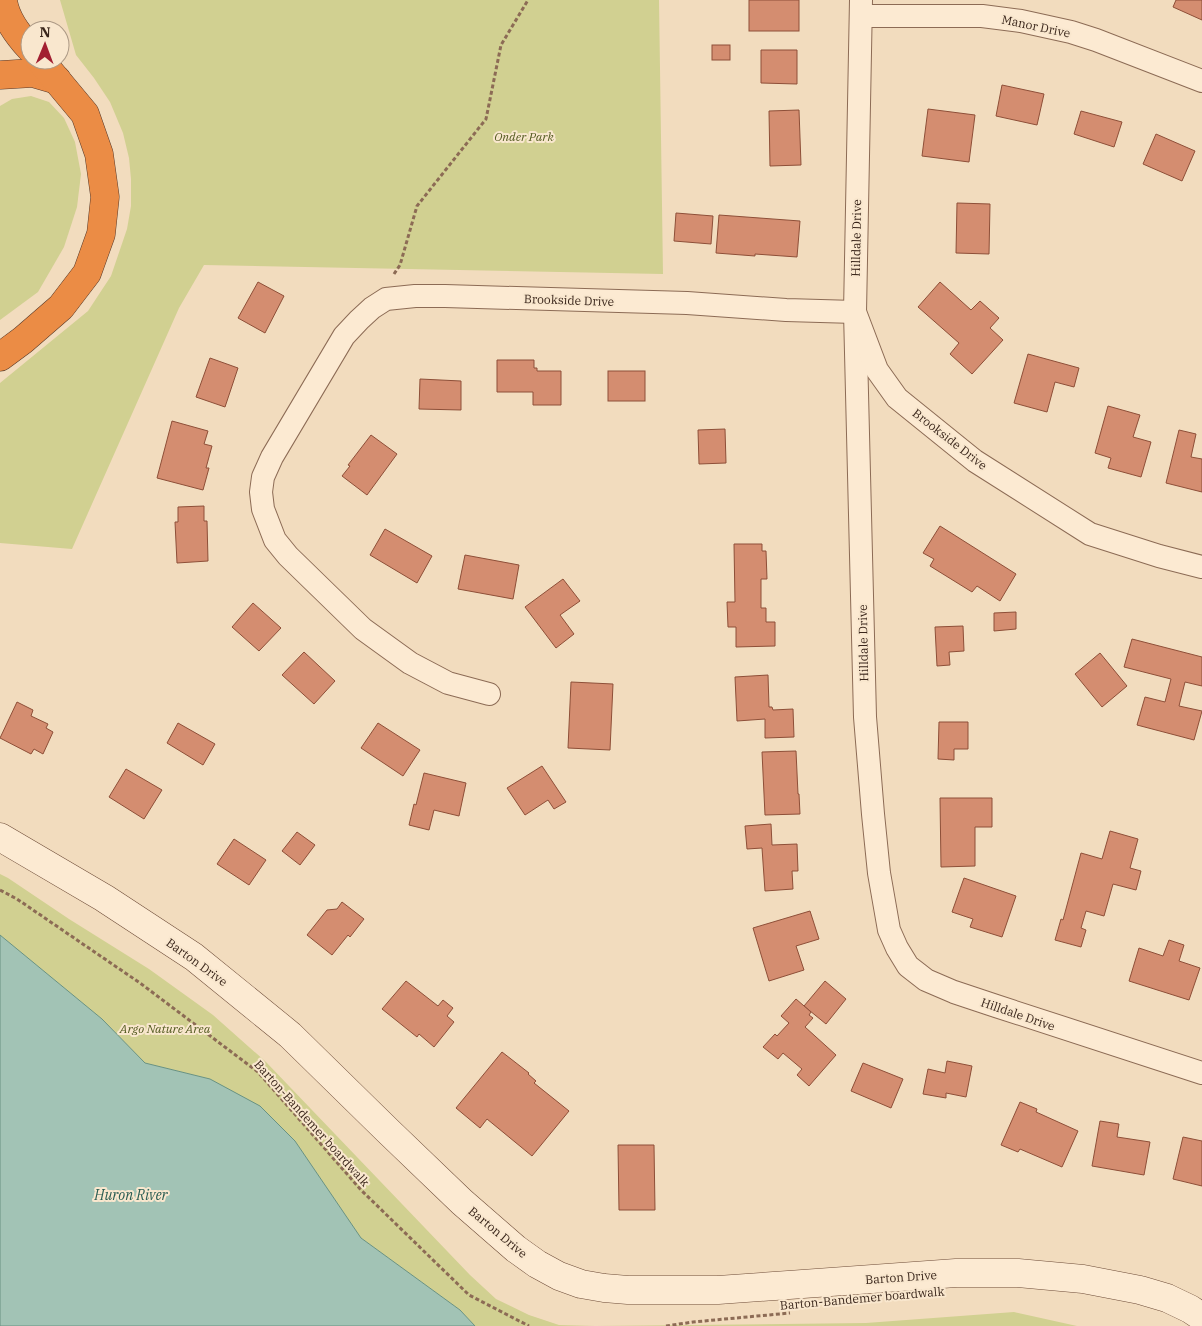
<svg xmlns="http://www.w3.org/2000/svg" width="1202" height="1326" font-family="'IBM Plex Serif',serif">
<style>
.green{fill:#d1d091}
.water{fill:#a2c3b5;stroke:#689282}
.building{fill:#d48d70;stroke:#8e4f38}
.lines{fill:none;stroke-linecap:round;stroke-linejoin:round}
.street-casing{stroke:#8c6b55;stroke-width:24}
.secondary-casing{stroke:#6e4c38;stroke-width:29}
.highway-casing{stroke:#593a2a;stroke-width:29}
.path{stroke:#8c6b55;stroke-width:3;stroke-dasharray:4 2.5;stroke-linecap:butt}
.street{stroke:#fcead2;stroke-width:22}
.secondary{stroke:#fcead2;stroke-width:28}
.highway{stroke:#eb8c45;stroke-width:28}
.labels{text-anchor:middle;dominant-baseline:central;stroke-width:4;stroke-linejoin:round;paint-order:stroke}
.street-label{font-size:12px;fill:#3a261b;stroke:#f9e7ce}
.park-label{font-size:12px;font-style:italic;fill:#52591f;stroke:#f9e7ce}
.water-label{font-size:14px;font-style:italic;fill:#295c52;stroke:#f9e7ce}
</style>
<rect width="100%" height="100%" fill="#f2dcbe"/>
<g class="green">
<polygon points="60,0 659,0 663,274 204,265 179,308 72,549 0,543 0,383 88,311 111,276 127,229 131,206 131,179 129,158 123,133 110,102 94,78 76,55"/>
<polygon points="31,96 49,102 64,118 75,142 81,174 77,207 64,247 38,292 0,320 0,106 12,99"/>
<polygon points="0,874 8,878 69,919 149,969 213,1015 266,1062 470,1275 496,1299 529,1315 559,1325 595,1326 866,1323 1014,1312 1077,1326 475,1326 460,1310 361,1238 295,1141 210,1079 145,1063 102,1019 0,935"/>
</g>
<polygon class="water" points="0,935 102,1019 145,1063 210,1079 260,1106 295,1141 361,1238 460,1310 475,1326 0,1326"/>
<g class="building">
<rect x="749" y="0" width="50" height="31"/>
<polygon points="1176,0 1202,0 1202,20 1173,7"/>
<rect x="712" y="45" width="18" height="15"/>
<polygon points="761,50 797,50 797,84 761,83"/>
<polygon points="1002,85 1044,94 1037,125 996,116"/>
<polygon points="928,109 975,115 969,162 922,156"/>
<polygon points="799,110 801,165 770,166 769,111"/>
<polygon points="1081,111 1122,122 1114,147 1074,134"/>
<polygon points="1156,134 1195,151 1182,181 1143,164"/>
<polygon points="957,203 990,204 989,254 956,253"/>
<polygon points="676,213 713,216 711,244 674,241"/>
<polygon points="719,215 800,221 797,257 755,254 755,256 716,253"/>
<polygon points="258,282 284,296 265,333 238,318"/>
<polygon points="940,282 971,310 980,301 999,318 990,328 1003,340 972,374 950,354 959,343 918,307"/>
<polygon points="1028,354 1079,368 1074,387 1055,382 1047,412 1014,403"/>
<polygon points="210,358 238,368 225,407 196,397"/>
<polygon points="497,360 534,360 534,368 537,368 537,371 561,371 561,405 533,405 533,392 497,392"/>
<rect x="608" y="371" width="37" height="30"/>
<polygon points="420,379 461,381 461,410 419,409"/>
<polygon points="1108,406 1140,415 1133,437 1151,442 1141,477 1108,468 1111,458 1095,453"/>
<polygon points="172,421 208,431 204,444 212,446 206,468 209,468 203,490 157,478"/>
<polygon points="725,429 726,463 699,464 698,430"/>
<polygon points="1179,430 1196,434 1191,457 1202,459 1202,492 1166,483"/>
<polygon points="371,435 397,454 367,495 342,476 350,466 348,465"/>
<polygon points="204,506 204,521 207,521 208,561 177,563 175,522 178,522 178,507"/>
<polygon points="940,526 1016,574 1000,601 977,586 972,592 930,566 934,559 923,553"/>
<polygon points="385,529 432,556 417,583 370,555"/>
<polygon points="734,544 762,544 762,551 766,551 767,579 761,579 761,608 766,608 766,622 775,622 775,646 736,647 736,627 728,627 727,602 735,602"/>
<polygon points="465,555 519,565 513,599 458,589"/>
<polygon points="563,579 580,601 560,615 574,634 556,648 525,607"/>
<polygon points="253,603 281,628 259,651 232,627"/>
<polygon points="1016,612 1016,629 994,631 994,613"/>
<polygon points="963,626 964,651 949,652 950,665 937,666 935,627"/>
<polygon points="1132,639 1202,657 1202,686 1185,682 1179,706 1202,711 1194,740 1137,725 1145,697 1165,702 1171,679 1124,667"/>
<polygon points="304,652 335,681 314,704 282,675"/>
<polygon points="1100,653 1127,686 1102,707 1075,674"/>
<polygon points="768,675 769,707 772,707 773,710 793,709 794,737 765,738 765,719 737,721 735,677"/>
<polygon points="571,682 613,684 610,750 568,748"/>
<polygon points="17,702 33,710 31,716 48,724 46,728 53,732 43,754 34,749 31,754 0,738"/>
<polygon points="939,722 968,722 968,749 954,749 954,760 938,759"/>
<polygon points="178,723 215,744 203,765 167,743"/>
<polygon points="378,723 420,750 403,776 361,748"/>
<polygon points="796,751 798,794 799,794 800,814 765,815 762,752"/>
<polygon points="542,766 566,802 554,809 548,800 525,815 507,788"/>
<polygon points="126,769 162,790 144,819 109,797"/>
<polygon points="424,773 466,783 459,816 434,810 429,830 409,825 414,804 416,805"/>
<polygon points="940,798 992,798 992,827 975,827 975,866 941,867"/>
<polygon points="771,824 772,845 797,844 798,871 792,871 793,889 765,891 762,848 747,849 745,826"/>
<polygon points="1110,831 1138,839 1130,868 1141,871 1136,890 1113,884 1104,916 1086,911 1081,928 1086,930 1081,947 1055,940 1061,919 1063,920 1081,853 1102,859"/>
<polygon points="297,832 315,845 300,865 282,851"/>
<polygon points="234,839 266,860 249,885 217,864"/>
<polygon points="964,878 1016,896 1002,937 970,927 973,919 952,912"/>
<polygon points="342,902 364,919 350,937 348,935 332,955 307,935 327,910 337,909"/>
<polygon points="810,911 819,939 796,946 804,970 769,981 753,928"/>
<polygon points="1169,940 1184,945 1179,961 1200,968 1189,1000 1129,981 1139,948 1163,956"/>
<polygon points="406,981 438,1006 443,1000 453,1008 447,1016 454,1022 434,1047 419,1034 417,1037 382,1009"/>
<polygon points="825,981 846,999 826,1024 804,1006"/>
<polygon points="796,999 811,1012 809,1015 813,1018 805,1027 836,1055 809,1086 797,1075 802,1069 783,1053 778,1059 763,1047 775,1034 777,1036 789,1023 781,1016"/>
<polygon points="502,1052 529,1073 528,1074 536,1081 534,1083 569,1111 532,1156 487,1119 480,1128 456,1108"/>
<polygon points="947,1061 972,1066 966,1097 946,1093 946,1098 923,1094 928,1069 945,1073"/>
<polygon points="863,1063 903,1079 891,1108 851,1091"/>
<polygon points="1020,1102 1037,1109 1036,1112 1078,1131 1062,1167 1020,1149 1018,1152 1001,1145"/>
<polygon points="1100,1121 1119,1124 1117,1137 1150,1142 1144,1175 1092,1166"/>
<polygon points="1183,1137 1202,1141 1202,1186 1173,1179"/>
<polygon points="618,1145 654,1145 655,1210 619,1210"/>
</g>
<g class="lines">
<defs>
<g id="street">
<polyline points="861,0 855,312 865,717 873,814 879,873 889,930 897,948 908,966 926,980 954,992 996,1006 1202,1073"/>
<polyline points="861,16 982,16 1021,21 1071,32 1096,40 1202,81"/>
<polyline points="489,694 448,683 410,663 363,629 288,556 275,540 263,509 261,492 263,477 272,457 344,336 359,320 372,308 386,299 415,296 445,296 687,303 786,310 855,312 877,370 897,398 975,461 1090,534 1159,556 1202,567"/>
</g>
<polyline id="secondary" points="0,837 104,898 194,957 290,1035 387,1130 462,1202 516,1249 537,1264 559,1276 581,1284 604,1288 628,1290 718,1290 956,1273 1018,1273 1083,1279 1140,1290 1167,1298 1190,1309 1202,1317"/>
<g id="highway">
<path d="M3 0C5 18 18 35 30 48"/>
<polyline points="0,75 33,73 57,80"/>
<polyline points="0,357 23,340 61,307 87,273 101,234 105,197 99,154 85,114 40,60"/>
</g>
</defs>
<use href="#street" class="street-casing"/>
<use href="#secondary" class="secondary-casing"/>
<use href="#highway" class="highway-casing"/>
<g class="path">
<polyline points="394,274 400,265 417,206 486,119 501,45 528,0"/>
<polyline points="0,890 17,899 140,983 258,1072 361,1190 469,1295 529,1326"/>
<polyline points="666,1326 693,1322 790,1313"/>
</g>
<use href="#street" class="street"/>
<use href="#secondary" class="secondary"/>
<use href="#highway" class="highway"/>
</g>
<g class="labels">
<g class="street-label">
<text transform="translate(1036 26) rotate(12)">Manor Drive</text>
<text transform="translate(856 238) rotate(-89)">Hilldale Drive</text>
<text transform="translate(569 300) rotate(2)">Brookside Drive</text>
<text transform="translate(950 439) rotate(38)">Brookside Drive</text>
<text transform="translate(863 643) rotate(-91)">Hilldale Drive</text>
<text transform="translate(197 962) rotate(36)">Barton Drive</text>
<text transform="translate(1018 1014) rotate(19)">Hilldale Drive</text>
<text transform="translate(312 1123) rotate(48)">Barton-Bandemer boardwalk</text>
<text transform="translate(498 1232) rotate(40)">Barton Drive</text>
<text transform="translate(901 1277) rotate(-4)">Barton Drive</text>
<text transform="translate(862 1298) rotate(-5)">Barton-Bandemer boardwalk</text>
</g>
<g class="park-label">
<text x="524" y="136">Onder Park</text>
<text x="165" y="1028">Argo Nature Area</text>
</g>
<g class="water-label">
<text x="131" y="1195">Huron River</text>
</g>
</g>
<g transform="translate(45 45) rotate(1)"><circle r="24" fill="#f9e7ce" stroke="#ad9a86"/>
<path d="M0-4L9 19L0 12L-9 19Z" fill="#a21f31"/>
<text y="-8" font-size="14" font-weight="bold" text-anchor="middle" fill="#3a261b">N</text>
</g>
</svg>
